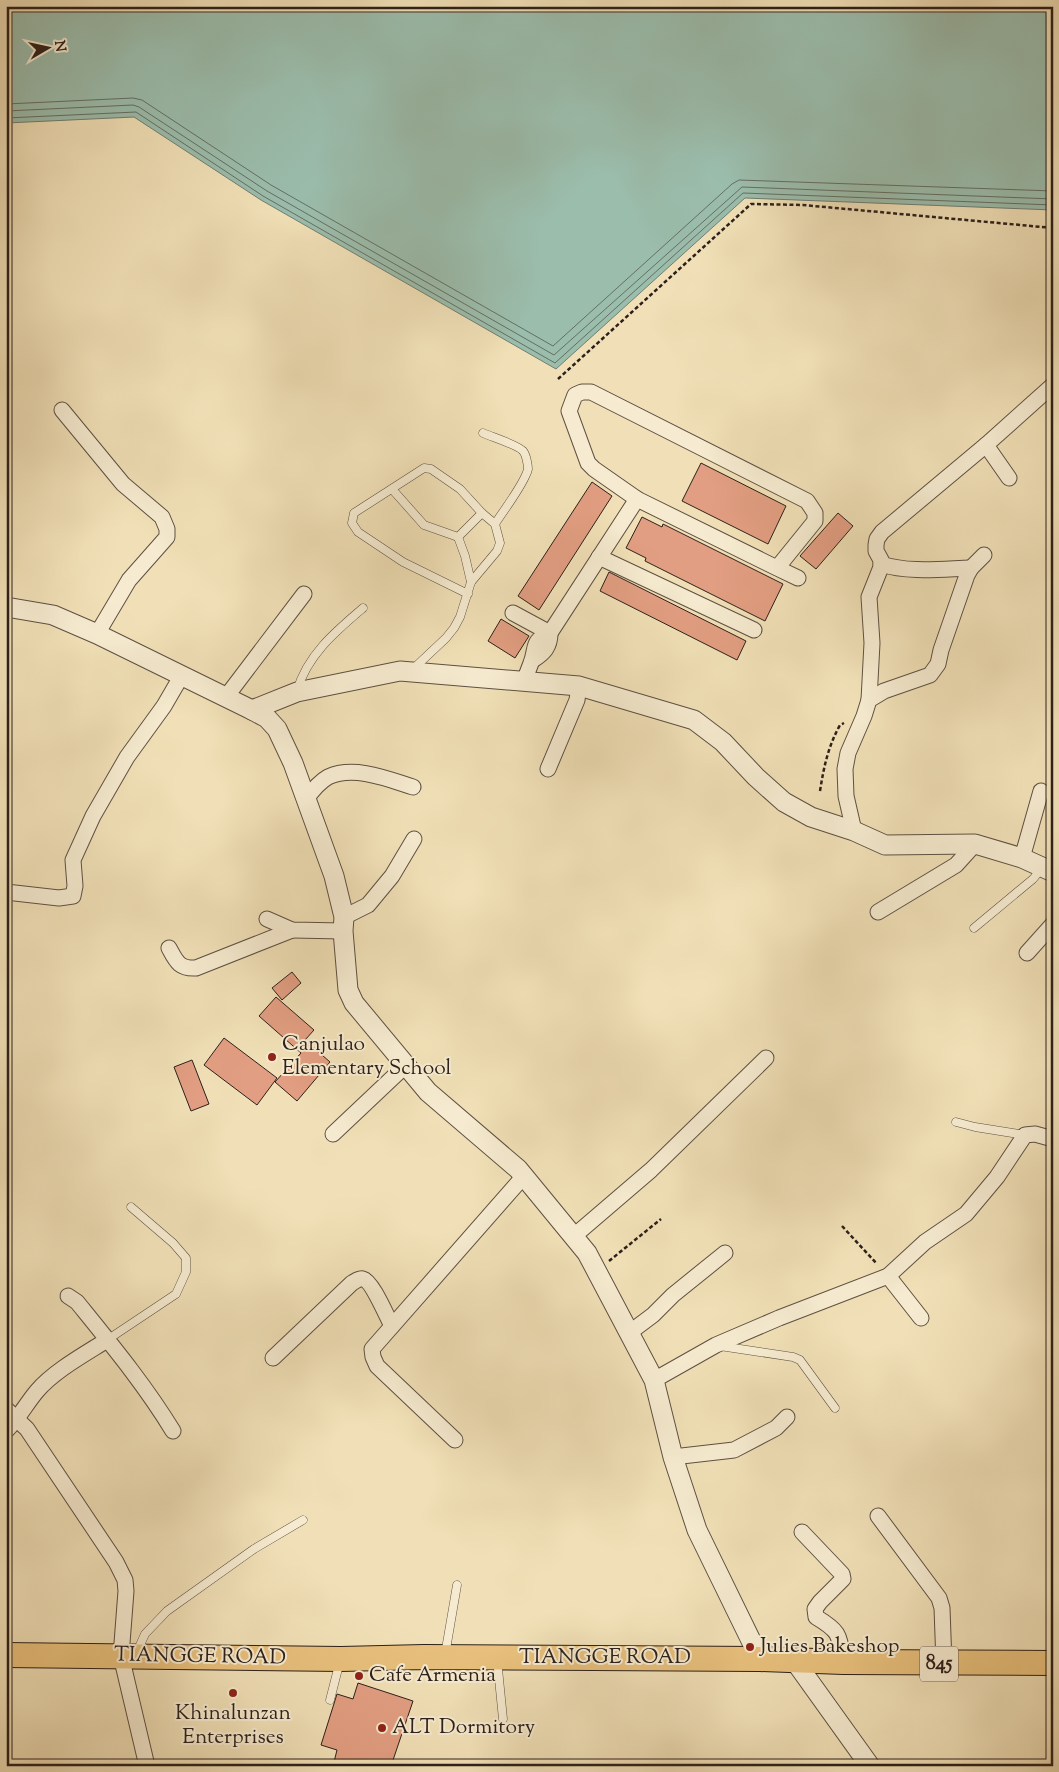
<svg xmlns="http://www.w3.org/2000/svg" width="1059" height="1772" font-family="'Sorts Mill Goudy',serif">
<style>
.water{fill:#9bbdac;stroke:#6f7e72}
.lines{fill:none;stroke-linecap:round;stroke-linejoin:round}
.shore{stroke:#646e64;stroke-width:1}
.building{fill:#e29e82;stroke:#2d201b}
.service-casing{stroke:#5e5042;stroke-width:9}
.minor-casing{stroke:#5e5042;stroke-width:17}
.tertiary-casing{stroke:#5e5042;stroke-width:21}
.primary-casing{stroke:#2d201b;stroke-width:26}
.path{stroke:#2d201b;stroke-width:2.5;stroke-dasharray:4 2.5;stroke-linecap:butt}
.service{stroke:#f6ebd0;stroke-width:8}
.minor{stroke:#f6ebd0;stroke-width:15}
.tertiary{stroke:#f6ebd0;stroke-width:19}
.primary{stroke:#e8c07c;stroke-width:24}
.poi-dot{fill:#8f2418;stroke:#f6ebd0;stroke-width:2}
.labels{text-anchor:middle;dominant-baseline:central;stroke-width:4;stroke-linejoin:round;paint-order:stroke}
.shield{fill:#f6ebd0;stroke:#695d51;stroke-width:1}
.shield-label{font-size:20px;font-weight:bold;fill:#2d201b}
.poi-label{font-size:21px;fill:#2d201b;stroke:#f6ebd0;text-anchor:start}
.street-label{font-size:21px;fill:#2d201b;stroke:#f6ebd0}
</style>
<rect width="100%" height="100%" fill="#f1e0b7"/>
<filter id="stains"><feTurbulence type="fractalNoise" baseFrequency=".004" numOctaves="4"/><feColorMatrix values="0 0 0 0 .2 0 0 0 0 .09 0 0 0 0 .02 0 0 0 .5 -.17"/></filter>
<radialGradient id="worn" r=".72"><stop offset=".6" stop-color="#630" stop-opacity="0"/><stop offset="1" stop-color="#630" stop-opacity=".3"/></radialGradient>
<polygon class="water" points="6,6 1053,6 1053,210 745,198 556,369 261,200 134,117 6,123"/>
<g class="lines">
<g class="shore">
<polyline points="6,104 133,98 142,100 271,185 553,346 732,184 739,180 1053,191"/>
<polyline points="6,111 133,105 139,107 267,191 554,355 742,187 1053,199"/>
<polyline points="6,118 136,112 263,196 555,363 743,193 1053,205"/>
</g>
</g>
<g class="building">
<polygon points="701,463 786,506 768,544 682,501"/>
<polygon points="592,482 612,496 539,610 518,596"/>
<polygon points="838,513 853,526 816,569 800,556"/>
<polygon points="642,517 662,527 663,524 783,584 765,621 645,561 646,558 626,548"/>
<polygon points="609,572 746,641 737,660 600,591"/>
<polygon points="501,619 529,636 515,658 488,641"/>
<polygon points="292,972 301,983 282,1000 272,988"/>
<polygon points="276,997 314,1030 305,1040 330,1062 297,1101 275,1082 301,1053 259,1016"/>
<polygon points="224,1038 277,1078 257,1105 204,1065"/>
<polygon points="192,1060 209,1104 191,1111 174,1067"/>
<polygon points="358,1683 413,1701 391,1766 333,1766 337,1750 321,1745 337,1694 353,1699"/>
</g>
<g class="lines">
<defs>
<g id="service">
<path d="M483 433C492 437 518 445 523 451 526 454 528 465 528 469 525 483 503 511 495 524"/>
<polyline points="392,489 424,525 458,537 482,513"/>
<polyline points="458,537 465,556 471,582"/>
<polyline points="412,670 446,638 454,628 460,617 471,582 497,551 500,543 495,524 482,513 460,489 431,469 424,468 354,513 352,523 358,532 403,562 468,594"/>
<path d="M297 691C307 655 336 631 363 608"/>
<polyline points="974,928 1033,879 1042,868"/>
<polyline points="956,1122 975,1127 1025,1135"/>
<polyline points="107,1340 176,1294 186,1272 186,1258 173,1243 131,1207"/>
<polyline points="720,1346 793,1357 800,1360 835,1408"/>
<polyline points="136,1654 145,1634 167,1611 254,1549 303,1520"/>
<polyline points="445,1655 457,1585"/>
<polyline points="497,1659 503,1719"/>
<polyline points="330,1700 340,1661"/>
</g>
<g id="minor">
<polyline points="62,410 123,484 162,517 167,529 167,537 129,580 97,634"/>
<polyline points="986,445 1009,478"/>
<polyline points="599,557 754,630"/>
<path d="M881 564C909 573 941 569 971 568"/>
<polyline points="777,568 815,521 815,513 807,501 591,392 582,392 575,395 569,411 588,463 594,469 637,499 777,568 798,578"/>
<polyline points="513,613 550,633"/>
<path d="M533 660C544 653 550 647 550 633"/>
<path d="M523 682C526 676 529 669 531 663 537 647 531 641 550 633L637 499"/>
<polyline points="226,697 304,594"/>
<polyline points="869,700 872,643 869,597 881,567 881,560 876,551 876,545 877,539 882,532 986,445 1053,385"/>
<polyline points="548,769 577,700 579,686"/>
<path d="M306 799C312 791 319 782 328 777 354 765 388 779 413 787"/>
<polyline points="854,831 846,796 845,769 848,753 864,716 869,700 884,691 930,675 938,664 941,650 967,575 971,568 984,555"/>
<polyline points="1022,858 1041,791"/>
<polyline points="6,892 59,898 73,896 75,886 73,860 93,816 127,757 164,706 182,675"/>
<polyline points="878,912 956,865 975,844"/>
<polyline points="344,917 368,905 392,876 414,839"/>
<polyline points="267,919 292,930 343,931"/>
<path d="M169 948C176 961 179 969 196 968L292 930"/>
<polyline points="1027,953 1053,924"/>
<polyline points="333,1134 405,1066"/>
<polyline points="574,1236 651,1170 766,1058"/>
<polyline points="888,1276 921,1318"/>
<path d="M68 1296 77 1302C111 1344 145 1385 173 1431"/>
<polyline points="629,1333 653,1315 673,1295 725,1253"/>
<path d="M273 1358 352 1283C356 1281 359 1278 363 1279 372 1281 387 1317 392 1326"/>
<polyline points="654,1380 716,1345 779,1318 888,1276 925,1242 966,1214 997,1177 1025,1135 1035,1134 1053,1139"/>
<polyline points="6,1409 27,1429 116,1562 125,1580 126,1591 121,1656 147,1766"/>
<path d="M6 1431C19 1418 26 1404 37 1391 54 1371 85 1354 107 1340"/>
<polyline points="455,1440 377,1366 373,1357 372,1349 524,1176"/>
<polyline points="673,1457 734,1450 776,1428 787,1417"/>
<polyline points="878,1516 939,1598 942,1608 944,1664"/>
<path d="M802 1532 842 1574 843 1579 820 1602 815 1609 816 1617C841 1632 839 1635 843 1662"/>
</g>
<g id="tertiary">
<polyline points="6,607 53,615 97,634 252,710 267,718 277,729 293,763 334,876 344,917 343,931 348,990 354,1003 428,1092 518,1169 587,1253 654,1380 673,1457 697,1530 760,1659"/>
<polyline points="252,710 297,692 400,671 579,686 694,720 723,742 756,777 784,802 811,817 854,831 885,845 975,844 1022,858 1053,872"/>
<polyline points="794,1660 870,1766"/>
</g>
<polyline id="primary" points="6,1655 341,1659 424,1657 760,1659 843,1662 1053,1663"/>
</defs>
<use href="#service" class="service-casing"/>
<use href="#minor" class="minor-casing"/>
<use href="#tertiary" class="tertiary-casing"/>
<use href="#primary" class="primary-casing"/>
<g class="path">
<polyline points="558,379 751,204 803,205 1053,228"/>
<path d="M820 791C824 766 828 747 840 725L844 723"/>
<polyline points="842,1226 877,1264"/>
<polyline points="609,1261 661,1219"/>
</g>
<use href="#service" class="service"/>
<use href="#minor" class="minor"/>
<use href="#tertiary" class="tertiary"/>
<use href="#primary" class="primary"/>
</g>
<g class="poi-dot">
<circle cx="272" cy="1057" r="5"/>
<circle cx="750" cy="1647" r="5"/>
<circle cx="359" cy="1676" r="5"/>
<circle cx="233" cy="1693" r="5"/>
<circle cx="382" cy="1728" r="5"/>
</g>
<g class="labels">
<rect class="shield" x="920" y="1646.5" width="38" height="35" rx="4"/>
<g class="shield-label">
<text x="939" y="1664">845</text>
</g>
<g class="poi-label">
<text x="282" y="1045">Canjulao<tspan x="282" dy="24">Elementary School</tspan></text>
<text x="760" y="1647">Julies Bakeshop</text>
<text x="369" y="1676">Cafe Armenia</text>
<text x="233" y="1714" text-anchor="middle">Khinalunzan<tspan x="233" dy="24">Enterprises</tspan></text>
<text x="392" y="1728">ALT Dormitory</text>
</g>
<g class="street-label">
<text transform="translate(200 1657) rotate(1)">TIANGGE ROAD</text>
<text x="605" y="1658">TIANGGE ROAD</text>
</g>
</g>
<rect width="1059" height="1772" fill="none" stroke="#f1e0b7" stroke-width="25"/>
<rect x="8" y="8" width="1044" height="1757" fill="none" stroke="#2d201b" stroke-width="2.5"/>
<rect x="12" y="12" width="1034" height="1747" fill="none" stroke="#2d201b"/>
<g transform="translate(48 48) rotate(81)" stroke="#f6ebd0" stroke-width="4" paint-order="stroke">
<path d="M0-4L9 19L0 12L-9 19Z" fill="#2d201b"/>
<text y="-8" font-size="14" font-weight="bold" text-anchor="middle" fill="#2d201b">N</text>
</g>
<rect width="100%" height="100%" filter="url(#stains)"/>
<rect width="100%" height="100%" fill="url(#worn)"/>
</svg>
